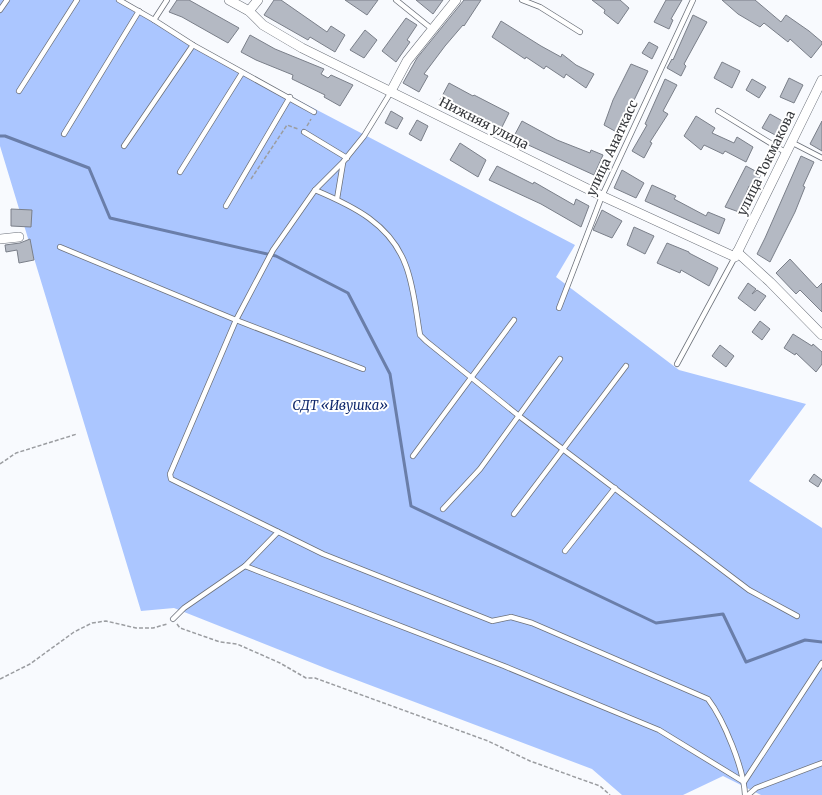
<svg xmlns="http://www.w3.org/2000/svg" width="822" height="795" font-family="Merriweather,serif">
<style>
.green{fill:#abc6ff}
.lines{fill:none;stroke-linecap:round;stroke-linejoin:round}
.stream{stroke:#6a7ea9;stroke-width:3}
.building{fill:#b4b9c3;stroke:#7a7f89}
.lane-casing{stroke:#6c717a;stroke-width:6}
.street-casing{stroke:#6c717a;stroke-width:10}
.path{stroke:#9b9da1;stroke-width:1.5;stroke-dasharray:4 2;stroke-linecap:butt}
.lane{stroke:#fff;stroke-width:4.5}
.street{stroke:#fff;stroke-width:9}
.labels{text-anchor:middle;dominant-baseline:central;stroke-width:4;stroke-linejoin:round;paint-order:stroke}
.street-label{font-size:13px;fill:#35373b;stroke:#fff}
.park-label{font-size:13px;font-style:italic;fill:#10286d;stroke:#fff}
</style>
<rect width="100%" height="100%" fill="#f8fafe"/>
<polygon class="green" points="0,0 119,0 193,45 575,245 556,277 679,370 806,404 749,481 822,528 822,795 761,795 723,776 683,795 622,795 592,769 330,670 174,608 141,611 0,146"/>
<g class="lines">
<polyline class="stream" points="0,136 5,136 89,168 110,218 276,256 348,293 390,374 411,506 656,623 723,614 746,662 805,640 822,642"/>
</g>
<g class="building">
<polygon points="177,0 189,0 239,28 228,43 182,17 169,12"/>
<polygon points="274,0 281,0 327,32 331,26 345,35 335,52 310,37 308,40 264,15"/>
<polygon points="345,0 378,0 367,15"/>
<polygon points="416,0 443,0 433,14"/>
<polygon points="464,0 481,0 464,26 463,25 445,46 424,74 428,76 419,92 403,83 417,58"/>
<polygon points="592,0 620,0 629,8 618,24 604,13 605,10"/>
<polygon points="666,0 682,0 671,19 673,20 669,29 654,22"/>
<polygon points="722,0 755,0 781,22 786,15 809,31 822,42 822,44 811,58 790,39 788,42 764,23 760,27 738,14"/>
<polygon points="693,15 707,22 684,64 686,66 681,76 667,68 672,59 673,60"/>
<polygon points="406,18 417,25 407,40 410,42 396,62 382,51"/>
<polygon points="501,21 541,46 561,57 562,54 576,65 594,74 586,88 566,74 564,78 546,66 544,69 526,57 525,59 492,37"/>
<polygon points="365,30 377,40 364,58 350,50"/>
<polygon points="250,35 275,49 324,69 321,74 328,78 331,75 353,85 340,106 324,97 325,95 292,79 293,75 256,60 241,52"/>
<polygon points="649,42 658,47 652,59 642,53"/>
<polygon points="722,62 740,71 732,88 714,78"/>
<polygon points="631,64 648,71 625,119 620,134 604,125 613,100"/>
<polygon points="789,78 803,85 794,103 780,97"/>
<polygon points="665,79 677,85 663,111 668,114 650,142 652,143 644,158 632,151 647,125 645,124"/>
<polygon points="752,79 766,87 759,98 746,90"/>
<polygon points="449,83 473,96 474,95 509,113 501,129 440,100"/>
<polygon points="391,111 403,118 397,129 385,123"/>
<polygon points="770,114 786,123 779,137 762,128"/>
<polygon points="696,116 715,128 712,133 734,143 737,137 753,147 746,162 725,151 723,154 704,145 701,150 684,136"/>
<polygon points="417,120 428,126 421,141 409,134"/>
<polygon points="522,121 557,140 590,153 591,150 603,155 594,175 513,138"/>
<polygon points="822,121 822,151 810,144"/>
<polygon points="460,143 486,160 478,177 450,160"/>
<polygon points="801,156 814,162 803,186 805,187 795,212 770,262 757,254 765,238"/>
<polygon points="497,166 533,184 534,182 574,205 576,199 589,206 581,227 541,204 489,180"/>
<polygon points="746,166 761,174 754,189 749,186 739,212 725,207"/>
<polygon points="622,170 644,183 636,198 614,188"/>
<polygon points="652,185 676,196 674,199 706,216 708,212 725,219 719,234 645,201"/>
<polygon points="11,209 32,210 31,227 11,226"/>
<polygon points="602,210 622,221 612,238 593,230"/>
<polygon points="634,227 654,236 645,254 627,245"/>
<polygon points="30,239 34,260 19,263 17,250 6,252 5,245 20,243"/>
<polygon points="667,243 689,252 689,253 718,268 709,286 681,270 680,273 657,263"/>
<polygon points="790,259 817,288 822,283 822,312 800,290 796,294 776,273"/>
<polygon points="748,283 756,289 752,294 757,290 766,296 755,311 738,298"/>
<polygon points="760,321 770,329 762,340 752,332"/>
<polygon points="793,334 812,346 813,344 822,352 822,364 816,372 796,353 795,355 784,348"/>
<polygon points="720,345 734,356 726,367 712,356"/>
<polygon points="814,474 822,480 818,487 809,481"/>
</g>
<g class="lines">
<defs>
<g id="lane">
<polyline points="119,0 154,20 193,45 314,112"/>
<polyline points="396,0 432,29"/>
<polyline points="522,0 540,7 580,32"/>
<polyline points="0,10 7,0"/>
<polyline points="154,20 167,0"/>
<polyline points="19,91 77,0"/>
<path d="M391 92 364 136 343 162 315 190 273 250 236 320 170 474 171 479 323 554 492 621 511 617 532 623 708 699C724 720 744 769 745 795"/>
<polyline points="718,111 785,152"/>
<polyline points="304,132 347,158"/>
<polyline points="64,134 139,11"/>
<polyline points="791,142 822,158"/>
<polyline points="124,146 193,45"/>
<polyline points="180,172 242,73"/>
<path d="M315 190C353 206 391 224 406 266 414 287 416 312 420 335L426 341 519 416 749 590 797 616"/>
<polyline points="337,199 343,163"/>
<polyline points="226,206 290,97"/>
<polyline points="60,247 236,320 363,369"/>
<polyline points="559,308 602,196 693,0"/>
<polyline points="677,364 735,257"/>
<polyline points="413,456 514,320"/>
<polyline points="443,509 480,469 560,359"/>
<polyline points="514,514 626,366"/>
<polyline points="565,551 615,488"/>
<polyline points="245,566 504,666 659,730 744,782 822,663"/>
<polyline points="173,619 184,608 245,566 278,532"/>
<polyline points="748,795 756,788 822,763"/>
</g>
<g id="street">
<polyline points="229,0 249,11 263,25 302,48 602,196 735,257 822,80"/>
<polyline points="249,11 258,0"/>
<polyline points="391,91 407,61 456,0"/>
<polyline points="0,239 19,237"/>
<polyline points="737,252 770,282 822,335"/>
</g>
</defs>
<use href="#lane" class="lane-casing"/>
<use href="#street" class="street-casing"/>
<g class="path">
<polyline points="307,126 311,119"/>
<polyline points="251,179 287,125 298,129"/>
<polyline points="0,464 16,453 77,434"/>
<polyline points="177,624 180,628 220,642 237,644 280,663 306,678 315,678 488,741 530,761 600,786 610,795"/>
<polyline points="0,679 30,664 74,632 92,623 106,621 136,628 153,628 167,624"/>
</g>
<use href="#lane" class="lane"/>
<use href="#street" class="street"/>
</g>
<g class="labels">
<g class="street-label">
<text transform="translate(484 123) rotate(27)">Нижняя улица</text>
<text transform="translate(612 148) rotate(-65)">улица Анаткасс</text>
<text transform="translate(766 163) rotate(-64)">улица Токмакова</text>
</g>
<g class="park-label">
<text x="340" y="405">СДТ «Ивушка»</text>
</g>
</g>
</svg>
